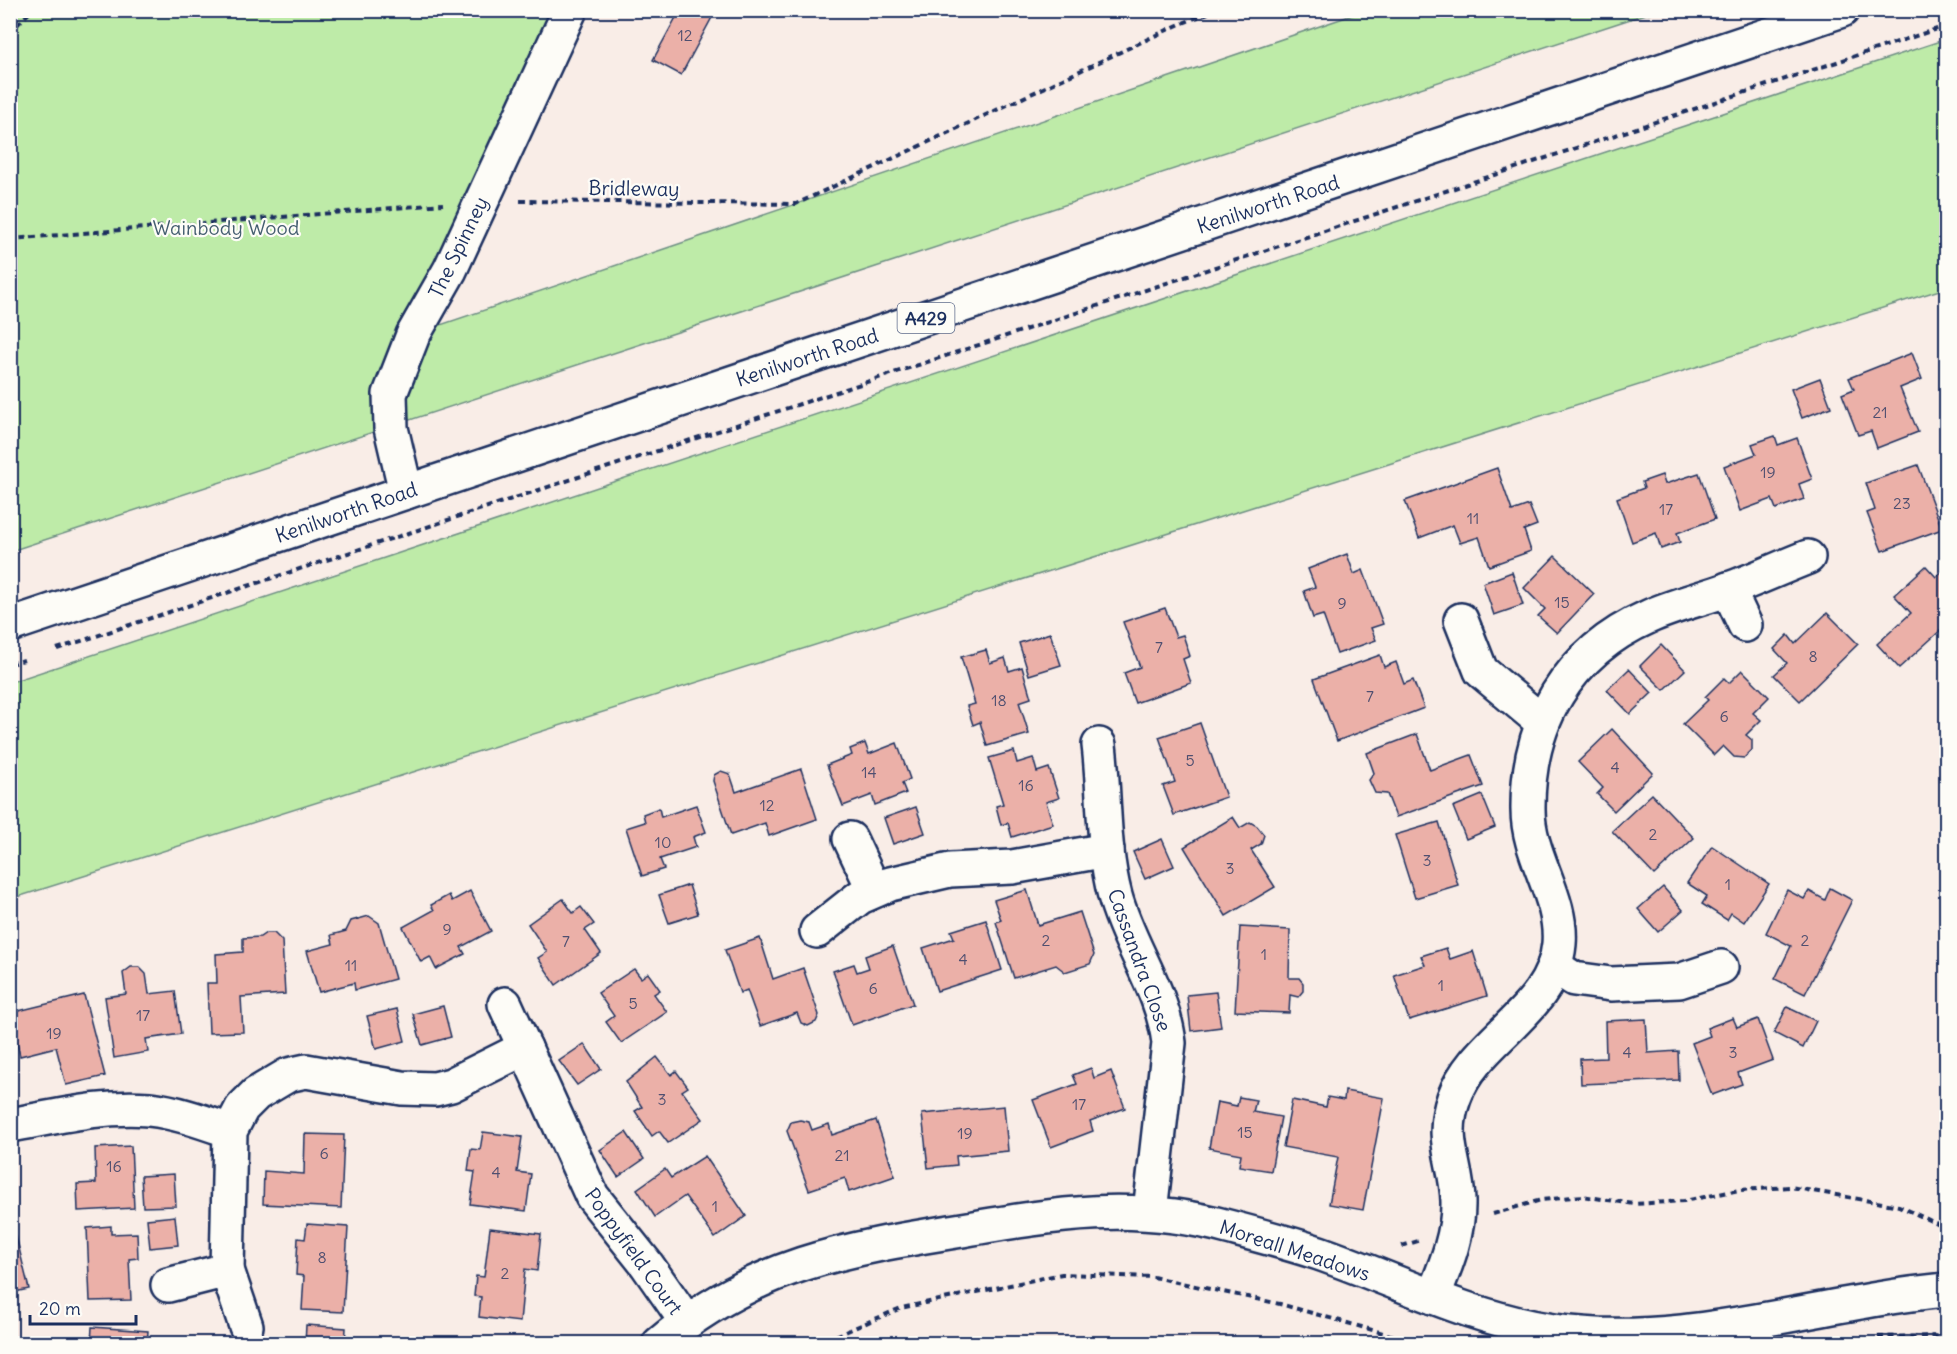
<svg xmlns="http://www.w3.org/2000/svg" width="1957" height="1354" font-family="Delius,sans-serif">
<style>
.green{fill:#beeba8;stroke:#6c8d83;stroke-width:1.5}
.building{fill:#ebb0a8;stroke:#1b2f5e;stroke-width:1.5}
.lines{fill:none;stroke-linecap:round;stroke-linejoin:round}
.minor-casing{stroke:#1b2f5e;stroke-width:38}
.major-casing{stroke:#1b2f5e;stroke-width:38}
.path{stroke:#1b2f5e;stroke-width:4;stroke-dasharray:6 4.5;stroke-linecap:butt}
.minor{stroke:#fdfcf7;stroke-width:33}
.major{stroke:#fdfcf7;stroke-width:33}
.labels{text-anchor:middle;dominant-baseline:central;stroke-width:4.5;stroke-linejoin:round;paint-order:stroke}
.number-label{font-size:16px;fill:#4f4f70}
.shield{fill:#fdfcf7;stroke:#5f6c8c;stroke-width:1.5}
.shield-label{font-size:18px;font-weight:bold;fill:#1b2f5e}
.street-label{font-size:20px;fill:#1b2f5e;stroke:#fdfcf7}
.park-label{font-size:20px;fill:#445e70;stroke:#fdfcf7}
</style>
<rect width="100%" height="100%" fill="#f9ede7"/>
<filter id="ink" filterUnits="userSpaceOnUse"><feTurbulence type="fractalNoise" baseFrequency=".0167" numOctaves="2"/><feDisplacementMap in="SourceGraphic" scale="12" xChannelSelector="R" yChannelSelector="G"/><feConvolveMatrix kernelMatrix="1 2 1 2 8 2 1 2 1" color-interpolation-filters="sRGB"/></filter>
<g filter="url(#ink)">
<g class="green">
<polygon points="10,11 570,11 414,334 1364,11 1655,11 11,551"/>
<polygon points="1946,39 1946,288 11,899 11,682"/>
</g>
<g class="building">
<polygon points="680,10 716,10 681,75 653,60"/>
<polygon points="1912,353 1922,379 1900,388 1918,432 1877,448 1871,431 1858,435 1842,394 1854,389 1849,378"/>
<polygon points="1820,378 1831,407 1802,418 1791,389"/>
<polygon points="1775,436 1778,445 1797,438 1812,479 1799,484 1804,499 1776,509 1772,499 1740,511 1724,466 1756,454 1752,444"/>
<polygon points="1918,465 1942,529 1882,551 1867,513 1875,510 1866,483"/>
<polygon points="1497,468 1512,511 1529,505 1537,525 1524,530 1531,551 1489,566 1479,537 1460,543 1453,525 1419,538 1405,501"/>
<polygon points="1699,473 1715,519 1677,533 1680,542 1661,549 1656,533 1632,542 1617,498 1644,488 1642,482 1662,475 1665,484"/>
<polygon points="1347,554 1354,574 1363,570 1383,624 1371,628 1376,640 1337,654 1323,615 1313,618 1304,591 1315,587 1308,569"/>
<polygon points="1555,556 1594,594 1557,633 1538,616 1545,609 1524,588"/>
<polygon points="1926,566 1936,577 1941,572 1946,578 1946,634 1942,629 1899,668 1877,644 1911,613 1894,595"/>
<polygon points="1512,572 1523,605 1494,615 1483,583"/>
<polygon points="1165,608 1176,637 1183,635 1190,656 1183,659 1191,683 1135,703 1124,673 1140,667 1123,622"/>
<polygon points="1827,613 1858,644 1800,701 1774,675 1787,663 1774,649 1788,635 1795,644"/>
<polygon points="1050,633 1061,665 1029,675 1019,643"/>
<polygon points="1661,645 1685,670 1664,690 1640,666"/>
<polygon points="986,650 990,663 1005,658 1009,671 1022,667 1031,698 1019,702 1029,734 987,746 980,722 973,725 967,706 975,704 961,657"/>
<polygon points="1380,655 1384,667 1396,662 1404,684 1413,680 1424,708 1337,741 1314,679"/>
<polygon points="1629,669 1652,693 1630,714 1607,690"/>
<polygon points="1742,670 1769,697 1753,713 1761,720 1746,735 1752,740 1752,750 1744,758 1734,757 1723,746 1714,755 1683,724 1708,700 1705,697 1724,678 1729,683"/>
<polygon points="1200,723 1226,797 1174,815 1163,786 1175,782 1159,737"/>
<polygon points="1612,729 1653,773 1614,811 1597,794 1603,788 1578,762"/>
<polygon points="1417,734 1430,770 1471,755 1483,786 1396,817 1387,794 1375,793 1369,780 1374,773 1367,753"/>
<polygon points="865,743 869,754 897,743 910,779 902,783 906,793 875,805 872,795 843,806 827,765 852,755 850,749"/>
<polygon points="1014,751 1017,763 1033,758 1037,772 1049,768 1059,798 1046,802 1053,824 1012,837 1008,823 1001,825 996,806 1003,804 989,758"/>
<polygon points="801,769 817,819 769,836 765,823 731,835 713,781 714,775 721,771 730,774 736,792"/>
<polygon points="1652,794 1694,838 1654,875 1612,831"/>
<polygon points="1482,795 1495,827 1466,839 1453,807"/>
<polygon points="696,805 706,832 693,837 696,847 660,859 664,869 642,876 626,828 645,822 643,814 659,808 661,817"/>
<polygon points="916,807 925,833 893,844 884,818"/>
<polygon points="1233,817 1240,828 1250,822 1257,826 1264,835 1261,844 1251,850 1275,887 1226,916 1184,847"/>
<polygon points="1439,822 1458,885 1415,898 1395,835"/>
<polygon points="1162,839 1174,866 1145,879 1133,852"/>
<polygon points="1712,846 1769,884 1744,922 1731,913 1727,920 1702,904 1707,896 1687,883"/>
<polygon points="689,885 698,914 669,923 659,895"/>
<polygon points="1663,887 1683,910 1658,932 1638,909"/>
<polygon points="1830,888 1852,900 1805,994 1775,979 1791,946 1766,933 1787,890 1804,899 1809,891 1825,900"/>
<polygon points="1027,890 1038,925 1080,912 1094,955 1090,964 1065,972 1056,965 1014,978 996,922 1001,920 994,900"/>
<polygon points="470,891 491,931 461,947 465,954 436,969 430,957 421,962 403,927 434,910 431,905 449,895 452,901"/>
<polygon points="563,899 573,913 581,907 594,924 585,930 601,953 556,985 538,958 547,952 528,924"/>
<polygon points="369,916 379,923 395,979 355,990 354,983 319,992 307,951 333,944 331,935 346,931 351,921"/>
<polygon points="986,920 1002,970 937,991 923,948 954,938 951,931"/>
<polygon points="1240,927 1290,930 1289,978 1299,978 1303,983 1303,991 1298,997 1290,995 1289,1013 1235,1011"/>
<polygon points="266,933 274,933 282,941 285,994 241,997 243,1032 209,1033 207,983 217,983 216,954 243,952 243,938 260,937"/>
<polygon points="760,938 773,979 803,968 819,1015 816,1022 808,1026 801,1023 797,1013 760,1026 747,990 740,993 725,950"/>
<polygon points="893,946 913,1004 852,1025 833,971 854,964 857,972 869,968 865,956"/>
<polygon points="1446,948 1450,959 1473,951 1487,996 1409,1020 1394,975 1425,965 1421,956"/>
<polygon points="131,967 139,967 146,974 149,994 175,991 181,1034 146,1039 148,1052 114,1058 105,997 126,994 123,973"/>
<polygon points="634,969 641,978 648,973 660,990 654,994 667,1012 621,1043 606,1022 614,1016 598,993"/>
<polygon points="1216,992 1221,1027 1191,1031 1187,995"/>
<polygon points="84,995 105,1076 66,1085 56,1047 20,1056 10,1013"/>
<polygon points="443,1006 451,1037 422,1045 413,1014"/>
<polygon points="1787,1007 1816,1021 1803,1048 1774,1033"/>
<polygon points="397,1009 405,1041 376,1049 367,1016"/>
<polygon points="1733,1018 1737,1027 1758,1019 1773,1060 1738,1073 1742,1084 1712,1095 1692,1043 1710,1036 1707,1028"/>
<polygon points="1646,1019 1648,1053 1678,1051 1679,1080 1581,1084 1580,1059 1606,1058 1605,1021"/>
<polygon points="584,1044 601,1069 577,1085 559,1061"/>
<polygon points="657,1057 671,1075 676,1071 688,1087 682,1091 703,1119 668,1143 659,1131 652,1136 635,1111 642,1107 626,1082"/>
<polygon points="1091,1068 1094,1078 1111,1071 1125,1108 1090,1121 1093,1131 1051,1147 1033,1100 1077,1084 1073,1075"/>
<polygon points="1345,1091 1384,1098 1363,1210 1329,1204 1338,1157 1283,1147 1292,1100 1326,1107 1328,1097 1344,1100"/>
<polygon points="1239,1097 1256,1100 1253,1112 1281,1117 1271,1171 1239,1166 1241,1154 1209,1148 1217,1102 1237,1106"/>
<polygon points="1004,1106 1008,1151 956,1156 957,1165 928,1168 922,1114"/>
<polygon points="800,1120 809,1122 812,1130 829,1124 832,1135 876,1120 895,1176 849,1192 845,1178 809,1190 787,1131 791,1122"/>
<polygon points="483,1132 522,1137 517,1172 531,1174 526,1211 470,1204 475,1172 468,1171 471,1149 480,1150"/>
<polygon points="626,1132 644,1159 618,1177 600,1150"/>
<polygon points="305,1134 344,1135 341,1208 263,1204 264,1171 304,1174"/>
<polygon points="131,1146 134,1208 78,1211 77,1184 96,1183 95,1148"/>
<polygon points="705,1156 746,1216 715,1238 685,1196 655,1217 637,1189 665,1169 671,1178"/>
<polygon points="174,1174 176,1206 143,1207 141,1176"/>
<polygon points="175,1216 178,1245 150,1248 147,1219"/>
<polygon points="307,1224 348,1227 343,1312 302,1310 304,1276 296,1275 298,1238 305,1239"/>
<polygon points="111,1226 111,1234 137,1233 138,1258 129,1259 131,1300 90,1301 87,1228"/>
<polygon points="490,1228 541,1234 537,1271 525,1269 520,1322 479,1317 481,1297 474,1296 476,1276 484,1277"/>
<polygon points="16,1236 29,1289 10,1293 10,1237"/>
<polygon points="306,1325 346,1328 345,1344 305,1344"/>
<polygon points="92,1327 148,1331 147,1344 91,1344"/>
<polygon points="469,1340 519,1344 465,1344"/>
</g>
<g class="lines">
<defs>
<g id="minor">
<polyline points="406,492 391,428 390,394 413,335 450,270 570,10"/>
<polyline points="1728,589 1745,625"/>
<polyline points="1461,620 1481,671 1542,722"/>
<path d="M1099 745C1105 795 1102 847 1115 896 1129 947 1163 990 1169 1043L1150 1212"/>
<polyline points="850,839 874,890"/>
<polyline points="817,931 860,897 890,884 950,870 1012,867 1107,850"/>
<polyline points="1554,966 1574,979 1611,984 1679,981 1721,967"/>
<polyline points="505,1004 592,1196 647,1265 686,1321"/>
<path d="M10 1125C56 1117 102 1105 149 1109 177 1112 204 1122 230 1131"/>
<polyline points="227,1270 230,1131 242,1108 256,1094 288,1075 306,1071 402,1088 435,1089 451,1085 525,1048"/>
<polyline points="168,1285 227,1270 246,1326"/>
<path d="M1433 1297C1445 1267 1459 1235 1458 1201 1457 1163 1439 1140 1454 1098 1475 1038 1553 1012 1559 944 1563 897 1528 857 1528 810 1527 723 1567 653 1648 617 1674 605 1702 599 1729 589 1756 579 1782 567 1808 557"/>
<path d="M659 1344C754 1264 845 1249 962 1230 1057 1214 1134 1201 1228 1227 1258 1235 1289 1243 1319 1253 1396 1280 1472 1319 1554 1331 1685 1350 1816 1302 1946 1290"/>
</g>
<polyline id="major" points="10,625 1842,10"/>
</defs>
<use href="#minor" class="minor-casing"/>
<use href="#major" class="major-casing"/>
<g class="path">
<polyline points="10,32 32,10"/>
<polyline points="520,201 796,204 1180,24 1216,10"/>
<polyline points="10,239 443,204"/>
<polyline points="57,649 1946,26"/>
<polyline points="10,664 24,660"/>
<polyline points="1493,1214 1541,1200 1582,1196 1634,1204 1684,1201 1739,1190 1790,1187 1899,1206 1946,1228"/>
<polyline points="1402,1246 1418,1241"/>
<polyline points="1878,1337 1946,1336"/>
<polyline points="817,1344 901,1308 1062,1274 1153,1277 1280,1304 1422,1344"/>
</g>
<use href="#minor" class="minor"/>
<use href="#major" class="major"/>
</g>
</g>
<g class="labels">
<g class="number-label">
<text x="685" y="35">12</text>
<text x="1880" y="412">21</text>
<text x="1768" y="472">19</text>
<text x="1902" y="503">23</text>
<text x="1666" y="509">17</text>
<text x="1473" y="518">11</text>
<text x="1562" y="602">15</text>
<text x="1342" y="603">9</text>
<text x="1159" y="647">7</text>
<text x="1813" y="656">8</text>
<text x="1370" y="696">7</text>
<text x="999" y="700">18</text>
<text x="1724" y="716">6</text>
<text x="1190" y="760">5</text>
<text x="1615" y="767">4</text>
<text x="869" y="772">14</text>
<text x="1026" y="785">16</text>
<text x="767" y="805">12</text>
<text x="1653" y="834">2</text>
<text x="663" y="842">10</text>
<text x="1427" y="860">3</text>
<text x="1230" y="868">3</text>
<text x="1728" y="884">1</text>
<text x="447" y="929">9</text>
<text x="1046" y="940">2</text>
<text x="1805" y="940">2</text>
<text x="566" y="941">7</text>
<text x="1264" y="954">1</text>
<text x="963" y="959">4</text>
<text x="351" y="965">11</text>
<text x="1441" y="985">1</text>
<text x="873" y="988">6</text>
<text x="633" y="1003">5</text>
<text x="143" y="1015">17</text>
<text x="54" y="1033">19</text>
<text x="1627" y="1052">4</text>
<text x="1733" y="1052">3</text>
<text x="662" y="1099">3</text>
<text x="1079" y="1104">17</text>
<text x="1245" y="1132">15</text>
<text x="965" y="1133">19</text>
<text x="324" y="1153">6</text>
<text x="842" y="1155">21</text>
<text x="114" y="1166">16</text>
<text x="496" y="1172">4</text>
<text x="715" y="1206">1</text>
<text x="322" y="1257">8</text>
<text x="505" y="1273">2</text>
</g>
<rect class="shield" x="897.5" y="303" width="57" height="30" rx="4.5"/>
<g class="shield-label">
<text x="926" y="318">A429</text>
</g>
<g class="street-label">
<text transform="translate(634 188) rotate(1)">Bridleway</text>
<text transform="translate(1268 204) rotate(-18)">Kenilworth Road</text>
<text transform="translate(458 247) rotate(-64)">The Spinney</text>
<text transform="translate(807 357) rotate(-18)">Kenilworth Road</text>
<text transform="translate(346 512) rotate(-19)">Kenilworth Road</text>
<text transform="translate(1140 960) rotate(70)">Cassandra Close</text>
<text transform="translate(1295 1250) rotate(18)">Moreall Meadows</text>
<text transform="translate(634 1251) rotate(54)">Poppyfield Court</text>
</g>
<g class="park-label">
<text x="226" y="227">Wainbody Wood</text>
</g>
</g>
<rect width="1957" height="1354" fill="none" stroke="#fdfcf7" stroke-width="36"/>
<rect x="18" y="18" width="1921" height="1318" fill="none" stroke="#1b2f5e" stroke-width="2" filter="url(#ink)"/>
<path d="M30 1315v9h106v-9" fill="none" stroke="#1b2f5e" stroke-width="3"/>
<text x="39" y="1315" font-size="18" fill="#1b2f5e" stroke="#fdfcf7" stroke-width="4.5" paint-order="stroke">20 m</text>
</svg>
